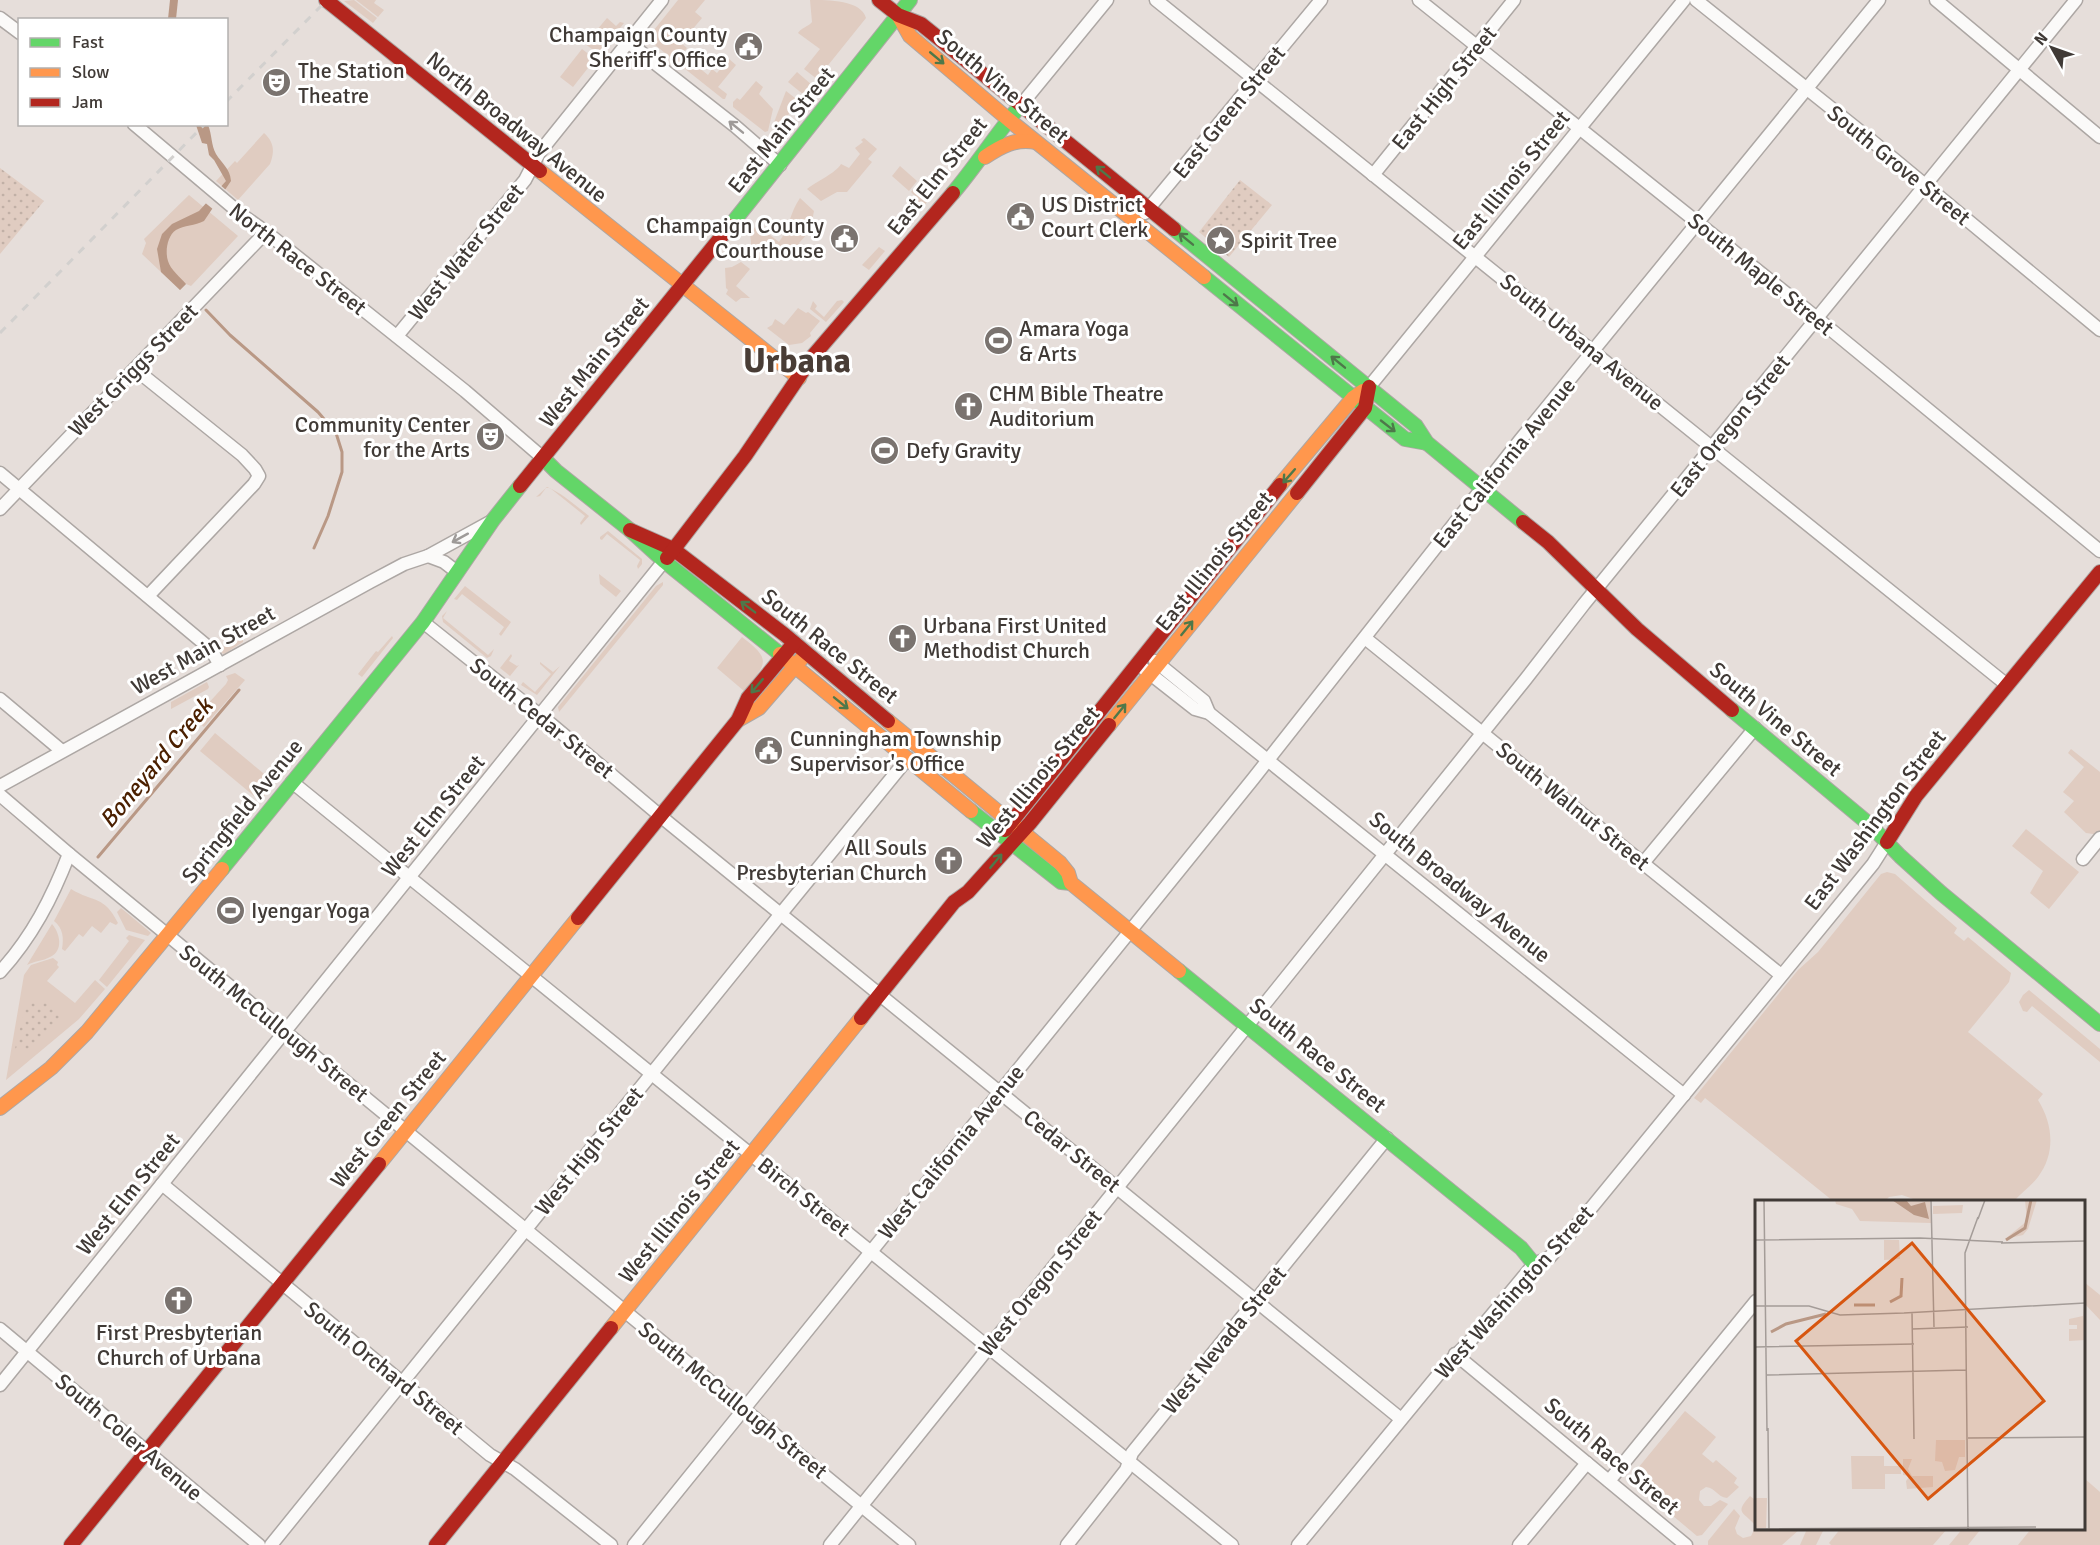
<svg xmlns="http://www.w3.org/2000/svg" width="2100" height="1545" font-family="Signika,sans-serif">
<style>
.green{fill:#e0ccc1}
.park{fill:url(#park-dots)}
.water{fill:#b99885}
.pier{fill:#e6deda}
.lines{fill:none;stroke-linecap:round;stroke-linejoin:round}
.stream{stroke:#b99885;stroke-width:3}
.street-casing{stroke:#ada7a4;stroke-width:15}
.fast-casing{stroke:#ada7a4;stroke-width:16}
.slow-casing{stroke:#ada7a4;stroke-width:16}
.jam-casing{stroke:#ada7a4;stroke-width:16}
.street{stroke:#fbfaf9;stroke-width:12}
.fast{stroke:#63d668;stroke-width:14}
.slow{stroke:#ff974d;stroke-width:14}
.jam{stroke:#b3261e;stroke-width:14}
.rail{stroke:#d2d0ce;stroke-width:3;stroke-dasharray:8 8;stroke-linecap:butt}
.oneway{stroke:#4e784a}
.oneway2{stroke:#9e9a98}
.labels{text-anchor:middle;dominant-baseline:central;stroke-width:6;stroke-linejoin:round;paint-order:stroke}
.poi-label{font-size:22px;fill:#403a36;stroke:#fff;text-anchor:start}
.street-label{font-size:22px;fill:#403a36;stroke:#fff}
.water-label{font-size:24px;font-style:italic;fill:#4b2000;stroke:#fff}
.town-label{font-size:34px;font-weight:bold;fill:#493d36;stroke:#fff}
.inset-river{fill:none;stroke:#b99885;stroke-width:3}
.inset-road{fill:none;stroke:#a49c98;stroke-width:1.5}
.view{fill:#d75610;fill-opacity:0.15;stroke:#d75610;stroke-width:3}
.inset-edge{fill:none;stroke:#403a36;stroke-width:3}
</style>
<defs>
<pattern id="park-dots" width="8" height="8" patternUnits="userSpaceOnUse" patternTransform="scale(1.5)"><rect width="8" height="8" fill="#e0ccc1"/><path d="M2 2h.1M6 6h.1" fill="none" stroke="#c1b0a6" stroke-width="1.8" stroke-linecap="round"/></pattern>
</defs>
<rect width="100%" height="100%" fill="#e6deda"/>
<g class="green">
<polygon points="354,0 377,18 373,23 344,1"/>
<polygon points="356,0 376,0 374,3 384,10 378,17"/>
<polygon points="678,0 705,0 695,12 702,18 681,43 687,48 682,54 708,75 712,69 717,73 729,59 736,65 718,87 727,94 725,99 723,99 650,41 650,35"/>
<path d="M810 0C829 0 861 0 866 18L817 79 804 69 820 49 798 33C802 27 808 27 812 22Z"/>
<polygon points="607,18 616,26 620,22 624,23 599,54 585,44"/>
<polygon points="582,49 595,59 573,87 560,77"/>
<polygon points="797,72 812,85 804,95 788,82"/>
<polygon points="756,81 763,87 759,94 773,109 768,131 765,132 733,107 733,102 737,98 740,100"/>
<polygon points="786,91 795,98 796,105 773,134 773,125"/>
<path d="M264 133C274 142 275 151 270 164L238 200 216 181 235 161 237 163Z"/>
<path d="M864 138 877 149 868 159 872 162 847 192H837L821 201 807 189C817 181 836 173 841 164L849 168 860 154 855 148 863 142 861 140Z"/>
<polygon points="900,166 917,181 909,191 892,176"/>
<polygon points="919,182 934,194 920,210 913,203 917,198 911,192"/>
<polygon points="189,195 238,236 191,286 186,284 180,290 142,254 146,243 144,239"/>
<path d="M800 198 814 211 811 226 813 234 809 232 799 243 803 247 793 258 773 241 758 260 749 252 751 243 750 233 757 225 779 242C789 229 790 212 800 198Z"/>
<polygon points="910,207 917,213 907,225 900,221"/>
<polygon points="879,247 885,251 869,270 862,265"/>
<polygon points="741,262 750,269 736,286 750,298 741,298 736,302 726,294 728,290 726,288 725,268 732,267"/>
<polygon points="842,300 844,302 826,322 810,309 813,301 817,306 815,309 824,317 837,301"/>
<polygon points="798,308 806,313 808,312 820,321 810,333 811,336 802,343 789,345 767,328 772,325 775,319 784,325"/>
<path d="M547 487C562 493 576 506 589 516L581 525 580 523 585 516 550 488H546L540 496 536 497Z"/>
<polygon points="608,531 642,559 642,564 638,569 637,566 640,560 607,534 602,540 600,539 600,537"/>
<polygon points="599,574 621,591 616,597 600,584"/>
<polygon points="663,582 663,585 559,712 558,707 656,586"/>
<polygon points="465,586 511,622 501,636 499,634 504,627 462,594 457,600 454,599"/>
<polygon points="447,611 443,618 488,655 494,649 491,656 487,658 443,622 442,616"/>
<polygon points="243,636 243,642 226,653 223,654 219,649"/>
<polygon points="392,636 393,638 362,677 358,674 376,651 378,652"/>
<path d="M742 637C772 660 767 663 744 691L717 668Z"/>
<polygon points="511,654 512,656 509,661 517,666 519,665 510,676 500,668"/>
<polygon points="540,662 553,672 560,666 537,695 521,685 523,682 535,692 551,674 540,664"/>
<polygon points="235,673 245,680 204,727 194,719 226,684 228,680 226,676"/>
<polygon points="207,682 209,687 208,689 171,709 171,702"/>
<polygon points="215,733 275,783 260,801 200,751"/>
<polygon points="2071,749 2100,772 2100,835 2086,833 2064,812 2074,801 2063,792 2084,767 2068,753"/>
<polygon points="2026,829 2079,872 2049,909 2030,893 2043,871 2012,846"/>
<path d="M1887 872 1895 874 1957 928 1954 933 1964 941 1968 937 2011 973 2009 982 1968 1032 2043 1094 2038 1100C2053 1124 2056 1153 2038 1177 2031 1186 2021 1193 2014 1201L1922 1202 1902 1195 1889 1197 1885 1201H1833L1705 1098 1701 1103 1694 1098 1798 970 1818 952 1881 874Z"/>
<path d="M71 889C94 903 104 895 118 923L116 925 110 922 101 933 92 926 83 937 79 934 65 951 62 949C64 938 63 928 54 921Z"/>
<polygon points="121,908 151,933 148,936 126,930 117,912"/>
<path d="M52 924C60 933 64 951 50 957 43 961 34 961 27 965Z"/>
<polygon points="129,935 145,940 107,987 99,980 129,941 126,938"/>
<polygon points="53,958 58,962 57,965 59,967 47,981 75,1003 95,980 105,989 79,1019 6,1080 24,975 31,965"/>
<polygon points="2029,990 2100,1049 2100,1062 2032,1006 2027,1012 2023,1011 2019,1002 2023,995"/>
<polygon points="2084,1282 2100,1295 2100,1320 2084,1303"/>
<path d="M1685 1411 1716 1437 1702 1454 1713 1463 1716 1460 1737 1478 1734 1483 1739 1487 1727 1498C1717 1497 1716 1488 1706 1487L1700 1491 1699 1500 1704 1506H1711L1720 1500 1728 1504 1702 1535 1697 1536 1629 1479Z"/>
<polygon points="2084,1478 2100,1492 2100,1545 2018,1545 2031,1529 2084,1528"/>
<path d="M1750 1496 1754 1499 1756 1496V1528L1800 1529 1782 1545H1708V1541L1734 1509 1740 1516 1735 1528 1737 1534 1743 1538 1751 1536 1754 1530V1524C1742 1511 1735 1513 1750 1496Z"/>
<polygon points="1841,1528 1947,1528 1947,1529 1933,1545 1831,1545 1829,1543"/>
<polygon points="1963,1528 1981,1529 1968,1545 1949,1545"/>
<polygon points="1807,1529 1824,1529 1816,1545 1800,1545"/>
</g>
<g class="park">
<polygon points="0,168 44,201 0,254"/>
<polygon points="1240,180 1272,205 1229,257 1199,232"/>
<polygon points="37,1001 48,1003 61,1016 25,1052 15,1049 25,1009 29,1003"/>
</g>
<g class="water">
<polygon points="170,0 178,0 176,19 168,19"/>
<path d="M196 125H208C212 134 211 145 216 154 222 164 230 168 231 181L204 221C195 226 184 225 176 230 167 236 165 252 168 261 170 269 181 278 186 284L180 290 161 272 157 249 162 234 172 224 199 211 226 181 214 160 209 155 207 144 202 143Z"/>
</g>
<polygon class="pier" points="219,184 226,190 214,210 203,201"/>
<g class="lines">
<g class="stream">
<polyline points="206,310 230,335 318,412 336,433 342,452 342,472 328,516 314,548"/>
<polyline points="98,857 239,690"/>
</g>
<defs>
<g id="street">
<polyline points="1156,0 2007,685"/>
<polyline points="1419,0 1807,310 2100,551"/>
<polyline points="1696,0 1866,136 2100,330"/>
<polyline points="1936,0 2100,137"/>
<polyline points="0,18 20,33"/>
<polyline points="628,42 735,126 780,165"/>
<polyline points="1021,105 1107,0"/>
<polyline points="134,124 242,215 266,232 465,391 543,458"/>
<polyline points="1373,175 1514,0"/>
<polyline points="1145,213 1321,0"/>
<polyline points="397,336 525,180 539,153 662,0"/>
<polyline points="135,369 242,455 255,469 259,476 254,484 148,596"/>
<polyline points="1369,387 1684,0"/>
<polyline points="0,473 207,646 211,650 220,665"/>
<polyline points="0,509 266,232"/>
<polyline points="428,556 444,562 457,572"/>
<polyline points="423,622 551,724 670,824 1401,1419"/>
<polyline points="1365,638 1781,975"/>
<polyline points="1155,661 1204,701 1209,713"/>
<polyline points="1144,669 1195,709 1209,713 1684,1095"/>
<polyline points="0,699 62,751"/>
<polyline points="292,782 1232,1545"/>
<polyline points="0,786 370,582 404,564 428,556 490,522"/>
<polyline points="0,795 69,854 909,1545"/>
<polyline points="2083,859 2100,838"/>
<polyline points="1644,862 1755,728"/>
<path d="M0 972C32 937 52 898 69 854"/>
<polyline points="162,1184 490,1455 515,1469 611,1545"/>
<polyline points="0,1329 259,1545"/>
<polyline points="1455,1354 1686,1545"/>
<polyline points="0,1385 664,561"/>
<polyline points="1609,1481 1756,1301"/>
<polyline points="271,1545 775,921 908,758"/>
<polyline points="634,1545 1253,779 1521,439 1879,0"/>
<polyline points="830,1545 1525,680 1584,604 2076,0"/>
<polyline points="1067,1545 1126,1470 1132,1453 1387,1138"/>
<polyline points="1298,1545 1447,1364 1471,1340 1534,1264 1550,1257 1592,1207 1873,864 1887,842"/>
<polyline points="1519,1545 1587,1463"/>
</g>
<g id="fast">
<path d="M953 193C975 167 993 139 1015 112"/>
<polyline points="730,226 910,0"/>
<polyline points="1174,229 1416,426 1427,443 1523,522"/>
<polyline points="1204,277 1405,439 1427,443"/>
<polyline points="543,458 556,471 630,530 664,561 780,654"/>
<polyline points="1732,710 1869,824 1900,856 1941,893 2100,1024"/>
<polyline points="971,811 1061,882 1071,883"/>
<polyline points="222,869 423,622 493,520 520,486"/>
<polyline points="1179,971 1521,1248 1534,1264"/>
</g>
<g id="slow">
<polyline points="898,15 910,36 1009,120 1204,277"/>
<path d="M985 157C1001 146 1016 138 1036 142"/>
<polyline points="540,171 799,378"/>
<polyline points="1280,485 1353,398 1363,391"/>
<polyline points="780,654 971,811"/>
<polyline points="738,720 759,708 803,657"/>
<polyline points="888,721 1060,863 1068,873 1071,883 1179,971"/>
<polyline points="1109,725 1297,493"/>
<polyline points="0,1108 51,1068 87,1032 222,869"/>
<polyline points="379,1164 578,918"/>
<polyline points="611,1328 861,1018"/>
</g>
<g id="jam">
<polyline points="326,0 540,171"/>
<polyline points="879,0 898,15 921,24 1174,229"/>
<polyline points="520,486 730,226"/>
<polyline points="1297,493 1365,408 1369,387"/>
<polyline points="1523,522 1548,542 1637,629 1732,710"/>
<polyline points="630,530 673,549 785,635 888,721"/>
<polyline points="667,558 745,456 813,356 953,193"/>
<polyline points="1005,830 1280,485"/>
<polyline points="1887,842 1916,796 2100,572"/>
<polyline points="578,918 738,720 748,698 794,643"/>
<polyline points="861,1018 954,902 968,892 1030,823 1109,725"/>
<polyline points="71,1545 379,1164"/>
<polyline points="436,1545 611,1328"/>
</g>
</defs>
<use href="#street" class="street-casing"/>
<use href="#fast" class="fast-casing"/>
<use href="#slow" class="slow-casing"/>
<use href="#jam" class="jam-casing"/>
<use href="#street" class="street"/>
<use href="#fast" class="fast"/>
<use href="#slow" class="slow"/>
<use href="#jam" class="jam"/>
<g class="rail">
<polyline points="226,102 327,0"/>
<polyline points="0,333 205,124"/>
</g>
</g>
<defs><path id="oneway-shaft" d="M-6 0H5M1.5-3L5.5 0L1.5 3" fill="none" stroke-width="1.6" stroke-linecap="round" stroke-linejoin="round" transform="scale(1.5)"/></defs>
<g class="oneway">
<use href="#oneway-shaft" transform="translate(937 58) rotate(40)"/>
<use href="#oneway-shaft" transform="translate(1103 172) rotate(-141)"/>
<use href="#oneway-shaft" transform="translate(1186 239) rotate(-141)"/>
<use href="#oneway-shaft" transform="translate(1231 300) rotate(39)"/>
<use href="#oneway-shaft" transform="translate(1338 362) rotate(-141)"/>
<use href="#oneway-shaft" transform="translate(1388 426) rotate(38)"/>
<use href="#oneway-shaft" transform="translate(1289 476) rotate(131)"/>
<use href="#oneway-shaft" transform="translate(748 607) rotate(-143)"/>
<use href="#oneway-shaft" transform="translate(1187 628) rotate(-51)"/>
<use href="#oneway-shaft" transform="translate(757 686) rotate(130)"/>
<use href="#oneway-shaft" transform="translate(841 703) rotate(39)"/>
<use href="#oneway-shaft" transform="translate(1120 711) rotate(-51)"/>
<use href="#oneway-shaft" transform="translate(996 861) rotate(-50)"/>
</g>
<g class="oneway2">
<use href="#oneway-shaft" transform="translate(736 127) rotate(-141)"/>
<use href="#oneway-shaft" transform="translate(460 538) rotate(151)"/>
</g>
<defs>
<symbol id="civic-disc" viewBox="-11 -11 22 22"><circle r="9.5" fill="#7a736f" stroke="#fff"/><path d="M-.6-6.5H3V-4.5H.6V-3L4-1V1h2V6H-6V1h2V-1L-.6-3ZM-1.2 2.5V6h2.4V2.5Z" fill="#fff"/></symbol>
<symbol id="theatre-disc" viewBox="-11 -11 22 22"><circle r="9.5" fill="#7a736f" stroke="#fff"/><path d="M-5-5.5Q0-4 5-5.5V0Q5 5 0 6Q-5 5-5 0ZM-3.3-2.5H-1v1.5H-3.3ZM1-2.5H3.3v1.5H1ZM-2.8 1Q0 5.5 2.8 1Z" fill="#fff"/></symbol>
<symbol id="sight-disc" viewBox="-11 -11 22 22"><circle r="9.5" fill="#7a736f" stroke="#fff"/><path d="M0-6L1.8-2.2L6-1.7L2.9 1.2L3.7 5.4L0 3.3L-3.7 5.4L-2.9 1.2L-6-1.7L-1.8-2.2Z" fill="#fff"/></symbol>
<symbol id="stadium-disc" viewBox="-11 -11 22 22"><circle r="9.5" fill="#7a736f" stroke="#fff"/><path d="M0-5a6.5 5 0 1 0 0 10a6.5 5 0 1 0 0-10ZM-3.5-1.8h7v3.6h-7Z" fill="#fff"/></symbol>
<symbol id="church-disc" viewBox="-11 -11 22 22"><circle r="9.5" fill="#7a736f" stroke="#fff"/><path d="M-1.2-6h2.4v3.5h3.3v2.4h-3.3V6h-2.4V-.1h-3.3v-2.4h3.3Z" fill="#fff"/></symbol>
</defs>
<g fill-rule="evenodd">
<use href="#civic-disc" x="732" y="30" width="33" height="33"/>
<use href="#theatre-disc" x="260" y="66" width="33" height="33"/>
<use href="#civic-disc" x="1004" y="200" width="33" height="33"/>
<use href="#civic-disc" x="828" y="222" width="33" height="33"/>
<use href="#sight-disc" x="1204" y="224" width="33" height="33"/>
<use href="#stadium-disc" x="982" y="324" width="33" height="33"/>
<use href="#church-disc" x="952" y="390" width="33" height="33"/>
<use href="#theatre-disc" x="474" y="420" width="33" height="33"/>
<use href="#stadium-disc" x="868" y="434" width="33" height="33"/>
<use href="#church-disc" x="886" y="622" width="33" height="33"/>
<use href="#civic-disc" x="752" y="734" width="33" height="33"/>
<use href="#church-disc" x="932" y="844" width="33" height="33"/>
<use href="#stadium-disc" x="214" y="894" width="33" height="33"/>
<use href="#church-disc" x="162" y="1284" width="33" height="33"/>
</g>
<g class="labels">
<g class="poi-label">
<text x="727" y="34" text-anchor="end">Champaign County<tspan x="727" dy="25">Sheriff's Office</tspan></text>
<text x="298" y="70">The Station<tspan x="298" dy="25">Theatre</tspan></text>
<text x="1041" y="204">US District<tspan x="1041" dy="25">Court Clerk</tspan></text>
<text x="824" y="225" text-anchor="end">Champaign County<tspan x="824" dy="25">Courthouse</tspan></text>
<text x="1241" y="240">Spirit Tree</text>
<text x="1019" y="328">Amara Yoga<tspan x="1019" dy="25">&amp; Arts</tspan></text>
<text x="989" y="393">CHM Bible Theatre<tspan x="989" dy="25">Auditorium</tspan></text>
<text x="470" y="424" text-anchor="end">Community Center<tspan x="470" dy="25">for the Arts</tspan></text>
<text x="906" y="450">Defy Gravity</text>
<text x="923" y="625">Urbana First United<tspan x="923" dy="25">Methodist Church</tspan></text>
<text x="790" y="738">Cunningham Township<tspan x="790" dy="25">Supervisor's Office</tspan></text>
<text x="927" y="847" text-anchor="end">All Souls<tspan x="927" dy="25">Presbyterian Church</tspan></text>
<text x="251" y="910">Iyengar Yoga</text>
<text x="179" y="1332" text-anchor="middle">First Presbyterian<tspan x="179" dy="25">Church of Urbana</tspan></text>
</g>
<g class="street-label">
<text transform="translate(1003 86) rotate(40)">South Vine Street</text>
<text transform="translate(1444 88) rotate(-51)">East High Street</text>
<text transform="translate(1229 112) rotate(-51)">East Green Street</text>
<text transform="translate(517 127) rotate(39)">North Broadway Avenue</text>
<text transform="translate(781 130) rotate(-51)">East Main Street</text>
<text transform="translate(1899 165) rotate(39)">South Grove Street</text>
<text transform="translate(937 176) rotate(-51)">East Elm Street</text>
<text transform="translate(1511 180) rotate(-51)">East Illinois Street</text>
<text transform="translate(466 252) rotate(-51)">West Water Street</text>
<text transform="translate(298 259) rotate(38)">North Race Street</text>
<text transform="translate(1761 274) rotate(39)">South Maple Street</text>
<text transform="translate(1582 342) rotate(39)">South Urbana Avenue</text>
<text transform="translate(594 362) rotate(-51)">West Main Street</text>
<text transform="translate(133 370) rotate(-46)">West Griggs Street</text>
<text transform="translate(1730 426) rotate(-51)">East Oregon Street</text>
<text transform="translate(1504 463) rotate(-51)">East California Avenue</text>
<text transform="translate(1214 561) rotate(-51)">East Illinois Street</text>
<text transform="translate(830 646) rotate(39)">South Race Street</text>
<text transform="translate(203 650) rotate(-29)">West Main Street</text>
<text transform="translate(542 718) rotate(39)">South Cedar Street</text>
<text transform="translate(1776 719) rotate(40)">South Vine Street</text>
<text transform="translate(1038 777) rotate(-50)">West Illinois Street</text>
<text transform="translate(1573 806) rotate(39)">South Walnut Street</text>
<text transform="translate(242 811) rotate(-51)">Springfield Avenue</text>
<text transform="translate(433 816) rotate(-51)">West Elm Street</text>
<text transform="translate(1875 820) rotate(-53)">East Washington Street</text>
<text transform="translate(1460 887) rotate(39)">South Broadway Avenue</text>
<text transform="translate(274 1023) rotate(39)">South McCullough Street</text>
<text transform="translate(1318 1055) rotate(39)">South Race Street</text>
<text transform="translate(388 1119) rotate(-51)">West Green Street</text>
<text transform="translate(589 1151) rotate(-51)">West High Street</text>
<text transform="translate(1072 1151) rotate(39)">Cedar Street</text>
<text transform="translate(951 1152) rotate(-51)">West California Avenue</text>
<text transform="translate(128 1194) rotate(-51)">West Elm Street</text>
<text transform="translate(804 1197) rotate(39)">Birch Street</text>
<text transform="translate(679 1211) rotate(-51)">West Illinois Street</text>
<text transform="translate(1040 1283) rotate(-51)">West Oregon Street</text>
<text transform="translate(1514 1292) rotate(-48)">West Washington Street</text>
<text transform="translate(1224 1340) rotate(-51)">West Nevada Street</text>
<text transform="translate(384 1368) rotate(39)">South Orchard Street</text>
<text transform="translate(733 1400) rotate(39)">South McCullough Street</text>
<text transform="translate(129 1437) rotate(40)">South Coler Avenue</text>
<text transform="translate(1612 1456) rotate(40)">South Race Street</text>
</g>
<g class="water-label">
<text transform="translate(156 763) rotate(-50)">Boneyard Creek</text>
</g>
<g class="town-label">
<text x="797" y="361">Urbana</text>
</g>
</g>
<g transform="translate(1755 1200)">
<rect width="330" height="330" fill="#e6deda"/>
<path d="M208 5 207 13 178 14V6ZM181 240H210V257H204L200 270 190 271 187 262 180 261ZM148 259H157L153 269 157 276H178V287L152 289 151 281 155 276 148 275Z" fill="#e0ccc1"/>
<path d="M270 0H282L273 29 268 35 250 39 272 21Z" fill="#e0ccc1"/>
<path d="M80 0H175L176 23 105 21 97 9 81 4ZM129 40H144L145 59 129 60ZM328 104 330 140 314 141V129H322V125H314V119L328 116ZM96 256H129V266H146V274H130V289H97ZM0 298H12L11 328H0Z" fill="#e0ccc1"/>
<path d="M137 0H151L156 6 170 2 174 19 159 15Z" fill="#b99885"/>
<path class="inset-river" d="M251 40 270 28 276 0M135 102 146 96 147 78M99 105H120M16 132 31 124 71 114"/>
<path class="inset-road" d="M9 0 12 231M176 0 179 127M223 19 230 0M0 40 165 38 248 42M246 43 330 41M0 106H54L85 115 149 113M149 113 330 103M157 113 159 239M157 129 213 127M0 147 159 144M12 175 211 170M13 228 14 330M213 238 330 237M0 329 281 327M213 330 210 53 223 17"/>
<path class="view" d="M157 43 289 201 173 299 41 141Z"/>
<rect width="330" height="330" class="inset-edge"/>
</g>
<rect x="18" y="18" width="210" height="108" fill="#ffffff" stroke="#b3b0af" stroke-width="1.5"/>
<rect x="30" y="38" width="30" height="9" fill="#63d668" stroke="#b3b0af" stroke-width="1.5"/>
<text x="72" y="48" font-size="18" fill="#403a36">Fast</text>
<rect x="30" y="68" width="30" height="9" fill="#ff974d" stroke="#b3b0af" stroke-width="1.5"/>
<text x="72" y="78" font-size="18" fill="#403a36">Slow</text>
<rect x="30" y="98" width="30" height="9" fill="#b3261e" stroke="#b3b0af" stroke-width="1.5"/>
<text x="72" y="108" font-size="18" fill="#403a36">Jam</text>
<g transform="translate(2052 48) rotate(310)" stroke="#ffffff" stroke-width="4.5" paint-order="stroke">
<path d="M0-4.5L10 22L0 15L-10 22Z" fill="#403a36"/>
<text y="-9" font-size="16" font-weight="bold" text-anchor="middle" fill="#403a36">N</text>
</g>
</svg>
